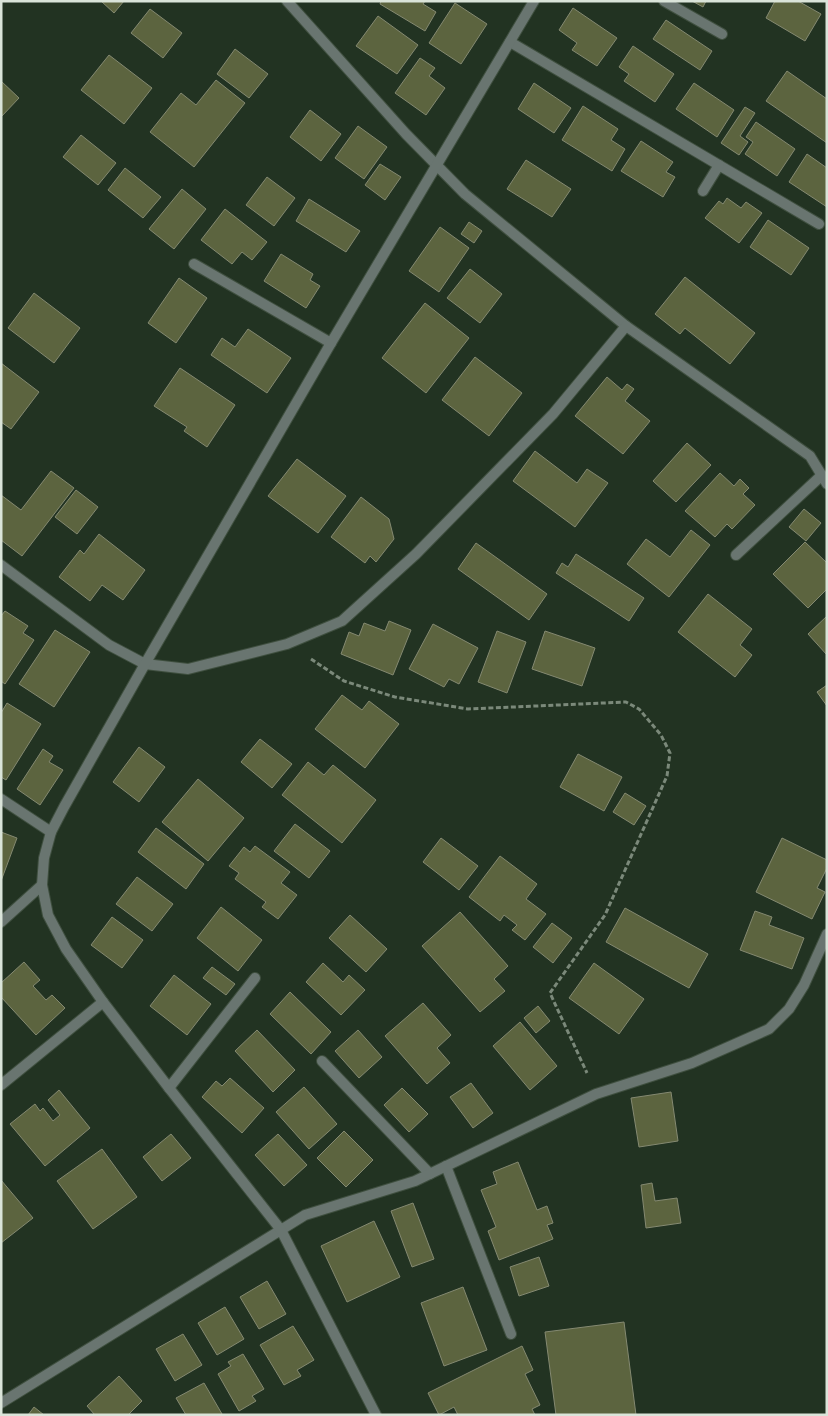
<svg xmlns="http://www.w3.org/2000/svg" width="828" height="1416" font-family="'IBM Plex Serif',serif">
<style>
.building{fill:#5c643f;stroke:#848971}
.lines{fill:none;stroke-linecap:round;stroke-linejoin:round}
.minor-casing{stroke:#3f4f3f;stroke-width:12}
.tertiary-casing{stroke:#3f4f3f;stroke-width:12}
.path{stroke:#7b897a;stroke-width:3;stroke-dasharray:5 2.5;stroke-linecap:butt}
.minor{stroke:#697570;stroke-width:10}
.tertiary{stroke:#697570;stroke-width:10}
</style>
<rect width="100%" height="100%" fill="#232"/>
<g class="building">
<polygon points="101,1 124,1 114,13"/>
<polygon points="381,1 425,1 423,4 436,12 425,31 380,4"/>
<polygon points="692,1 706,1 703,7"/>
<polygon points="775,1 798,1 821,14 805,41 766,18"/>
<polygon points="455,3 487,24 461,64 429,43"/>
<polygon points="573,8 617,38 597,66 572,50 577,43 559,30"/>
<polygon points="150,9 182,33 163,58 131,33"/>
<polygon points="378,16 418,45 397,74 356,46"/>
<polygon points="666,20 712,51 700,70 653,39"/>
<polygon points="633,46 674,74 655,102 624,81 629,74 619,67"/>
<polygon points="235,49 268,74 249,98 217,74"/>
<polygon points="109,55 152,88 124,124 81,90"/>
<polygon points="420,58 435,68 429,76 445,88 426,115 395,93"/>
<polygon points="787,71 827,99 827,143 766,101"/>
<polygon points="216,80 245,103 194,167 150,132 181,93 196,105"/>
<polygon points="1,81 19,98 1,117"/>
<polygon points="534,83 571,108 554,133 518,109"/>
<polygon points="694,83 734,110 717,137 676,109"/>
<polygon points="583,106 618,129 611,140 625,149 612,171 562,140"/>
<polygon points="745,107 755,113 740,136 748,142 739,155 721,143"/>
<polygon points="310,110 341,134 321,161 290,137"/>
<polygon points="756,122 795,149 777,176 745,154 753,142 746,137"/>
<polygon points="358,126 387,147 364,179 335,158"/>
<polygon points="81,135 116,163 98,185 63,157"/>
<polygon points="641,141 673,162 666,172 675,177 663,197 621,171"/>
<polygon points="807,154 827,168 827,207 789,182"/>
<polygon points="526,160 571,189 552,217 507,189"/>
<polygon points="380,164 401,177 385,200 365,185"/>
<polygon points="125,168 161,197 143,218 108,190"/>
<polygon points="267,177 295,198 274,226 246,205"/>
<polygon points="182,189 206,209 174,249 149,229"/>
<polygon points="727,198 741,208 746,202 762,213 739,243 705,218 719,201 723,204"/>
<polygon points="309,199 360,231 346,252 296,221"/>
<polygon points="225,209 267,242 252,260 242,252 232,264 201,240"/>
<polygon points="768,220 809,248 791,275 750,247"/>
<polygon points="469,222 482,231 474,243 461,234"/>
<polygon points="440,227 469,248 439,292 409,271"/>
<polygon points="281,254 313,274 310,280 320,286 306,308 264,281"/>
<polygon points="470,269 502,294 480,323 447,298"/>
<polygon points="685,277 755,333 730,364 685,328 680,334 655,314"/>
<polygon points="179,278 207,298 176,343 148,323"/>
<polygon points="34,293 80,328 54,363 8,328"/>
<polygon points="425,303 469,338 426,393 382,358"/>
<polygon points="248,329 291,358 267,393 211,355 222,338 235,347"/>
<polygon points="475,357 522,393 489,436 442,400"/>
<polygon points="1,363 39,392 11,429 1,422"/>
<polygon points="180,368 235,405 207,447 184,431 187,427 154,406"/>
<polygon points="607,377 622,390 627,384 634,389 625,401 650,421 623,454 575,416"/>
<polygon points="687,443 711,465 676,502 653,481"/>
<polygon points="535,451 577,483 587,469 608,483 575,527 513,481"/>
<polygon points="297,459 346,496 318,533 268,496"/>
<polygon points="51,471 74,488 22,556 1,540 1,495 21,510"/>
<polygon points="720,473 734,486 740,479 749,488 743,494 755,505 732,529 727,524 715,537 685,511"/>
<polygon points="76,490 98,507 77,534 55,517"/>
<polygon points="361,497 389,519 394,539 376,562 370,556 365,563 331,537"/>
<polygon points="804,509 821,523 806,541 789,527"/>
<polygon points="691,530 710,545 669,597 627,564 646,539 670,557"/>
<polygon points="99,534 145,570 123,600 102,585 90,601 59,577 80,550 84,554"/>
<polygon points="805,542 827,563 827,589 808,608 773,574"/>
<polygon points="476,543 547,594 529,620 458,569"/>
<polygon points="576,554 644,598 629,621 556,573 562,563 568,567"/>
<polygon points="708,594 752,629 740,645 752,655 735,677 678,632"/>
<polygon points="5,611 28,626 23,633 34,640 5,684 1,681 1,616"/>
<polygon points="827,616 827,655 808,634"/>
<polygon points="389,621 411,630 393,675 341,654 349,632 359,636 364,623 385,631"/>
<polygon points="433,624 478,648 459,684 449,679 444,687 409,669"/>
<polygon points="55,630 90,652 54,707 19,684"/>
<polygon points="497,631 526,642 507,693 478,682"/>
<polygon points="545,631 595,648 582,686 532,669"/>
<polygon points="827,685 827,706 817,692"/>
<polygon points="342,695 362,710 369,701 399,724 365,768 315,729"/>
<polygon points="7,703 41,724 6,780 1,777 1,713"/>
<polygon points="260,739 292,764 272,788 241,762"/>
<polygon points="139,747 165,767 139,802 113,782"/>
<polygon points="43,749 53,756 49,762 63,770 40,805 17,789"/>
<polygon points="578,754 622,777 604,811 560,787"/>
<polygon points="308,762 324,775 333,765 376,800 342,843 282,795"/>
<polygon points="198,779 244,818 208,861 162,822"/>
<polygon points="625,793 646,806 634,825 613,812"/>
<polygon points="295,824 330,851 309,878 274,851"/>
<polygon points="156,828 204,864 186,889 138,852"/>
<polygon points="1,832 17,838 1,881"/>
<polygon points="441,838 478,866 459,890 423,862"/>
<polygon points="782,838 827,860 827,868 817,888 825,892 812,919 756,892"/>
<polygon points="255,846 290,872 281,883 297,895 278,919 262,907 266,902 235,879 239,873 229,866 244,847 250,852"/>
<polygon points="500,856 537,884 526,899 546,914 525,940 512,930 517,925 504,915 500,921 469,897"/>
<polygon points="137,877 173,904 152,931 116,904"/>
<polygon points="221,907 262,940 238,971 197,938"/>
<polygon points="625,908 708,954 689,988 606,942"/>
<polygon points="755,911 772,917 769,925 804,938 792,969 740,950"/>
<polygon points="460,912 508,966 494,979 505,991 480,1012 422,946"/>
<polygon points="350,915 387,949 366,972 329,938"/>
<polygon points="112,917 143,940 122,968 91,945"/>
<polygon points="552,923 572,938 553,963 533,947"/>
<polygon points="24,962 40,980 33,986 46,1000 52,995 65,1008 36,1035 1,997 1,983"/>
<polygon points="323,963 343,982 349,975 365,990 341,1015 306,982"/>
<polygon points="594,963 644,999 619,1034 569,998"/>
<polygon points="212,967 235,984 226,995 203,978"/>
<polygon points="174,975 211,1004 187,1035 150,1006"/>
<polygon points="290,992 331,1032 311,1054 270,1014"/>
<polygon points="423,1003 451,1035 437,1048 450,1063 427,1084 385,1036"/>
<polygon points="538,1006 550,1021 536,1033 524,1018"/>
<polygon points="520,1022 557,1066 530,1090 493,1046"/>
<polygon points="257,1030 295,1070 273,1092 235,1051"/>
<polygon points="358,1030 382,1057 359,1078 335,1051"/>
<polygon points="230,1078 264,1108 242,1133 202,1097 216,1081 222,1086"/>
<polygon points="471,1083 493,1113 473,1128 450,1097"/>
<polygon points="304,1087 337,1124 309,1149 276,1112"/>
<polygon points="402,1088 428,1114 409,1132 384,1105"/>
<polygon points="59,1090 90,1128 45,1166 10,1124 35,1104 40,1111 43,1108 53,1121 60,1115 48,1100"/>
<polygon points="671,1092 678,1141 639,1147 631,1098"/>
<polygon points="344,1131 373,1160 346,1187 317,1158"/>
<polygon points="171,1134 191,1158 162,1181 143,1157"/>
<polygon points="278,1134 307,1165 284,1186 255,1155"/>
<polygon points="102,1149 137,1197 93,1229 57,1181"/>
<polygon points="518,1162 537,1210 547,1206 553,1223 547,1225 553,1239 499,1260 488,1231 496,1227 481,1190 497,1184 493,1172"/>
<polygon points="1,1180 33,1218 1,1243"/>
<polygon points="652,1183 655,1201 677,1198 681,1223 646,1228 641,1185"/>
<polygon points="413,1203 434,1259 412,1267 391,1211"/>
<polygon points="374,1221 400,1277 347,1302 321,1246"/>
<polygon points="539,1257 549,1286 519,1296 510,1267"/>
<polygon points="267,1281 286,1314 259,1329 240,1297"/>
<polygon points="463,1287 487,1350 444,1366 421,1303"/>
<polygon points="225,1307 244,1339 217,1355 198,1323"/>
<polygon points="624,1322 636,1415 556,1415 545,1332"/>
<polygon points="293,1326 314,1360 297,1370 301,1376 284,1385 260,1345"/>
<polygon points="183,1334 202,1365 175,1381 156,1349"/>
<polygon points="522,1346 533,1370 525,1374 540,1405 532,1409 535,1415 458,1415 454,1407 439,1415 428,1393"/>
<polygon points="243,1354 264,1389 252,1396 256,1401 239,1411 218,1374 231,1366 228,1362"/>
<polygon points="119,1376 142,1401 128,1415 95,1415 87,1406"/>
<polygon points="204,1383 222,1414 222,1415 186,1415 176,1398"/>
<polygon points="34,1407 44,1415 28,1415"/>
</g>
<g class="lines">
<defs>
<g id="minor">
<polyline points="287,1 406,134 465,194 626,326 810,456 827,484"/>
<polyline points="664,1 722,34"/>
<polyline points="510,42 819,224"/>
<polyline points="703,191 719,165"/>
<polyline points="194,264 331,343"/>
<polyline points="736,555 822,475"/>
<polyline points="1,565 109,645 145,664 188,669 287,644 342,621 416,554 553,414 626,326"/>
<polyline points="1,799 51,832"/>
<polyline points="1,922 42,885"/>
<polyline points="322,1061 430,1174"/>
<polyline points="1,1085 103,1002"/>
<polyline points="169,1088 255,978"/>
<polyline points="446,1166 511,1334"/>
<polyline points="1,1403 305,1215 415,1181 596,1094 692,1063 769,1029 789,1009 804,985 827,934"/>
</g>
<polyline id="tertiary" points="376,1415 281,1230 169,1088 103,1002 66,949 48,915 42,885 44,858 51,832 64,807 145,664 331,343 534,1"/>
</defs>
<use href="#minor" class="minor-casing"/>
<use href="#tertiary" class="tertiary-casing"/>
<polyline class="path" points="311,659 344,681 395,697 468,709 626,702 639,709 661,735 670,753 667,776 605,915 550,993 587,1073"/>
<use href="#minor" class="minor"/>
<use href="#tertiary" class="tertiary"/>
</g>
<rect width="828" height="1416" fill="none" stroke="#dae4d9" stroke-width="5"/>
</svg>
